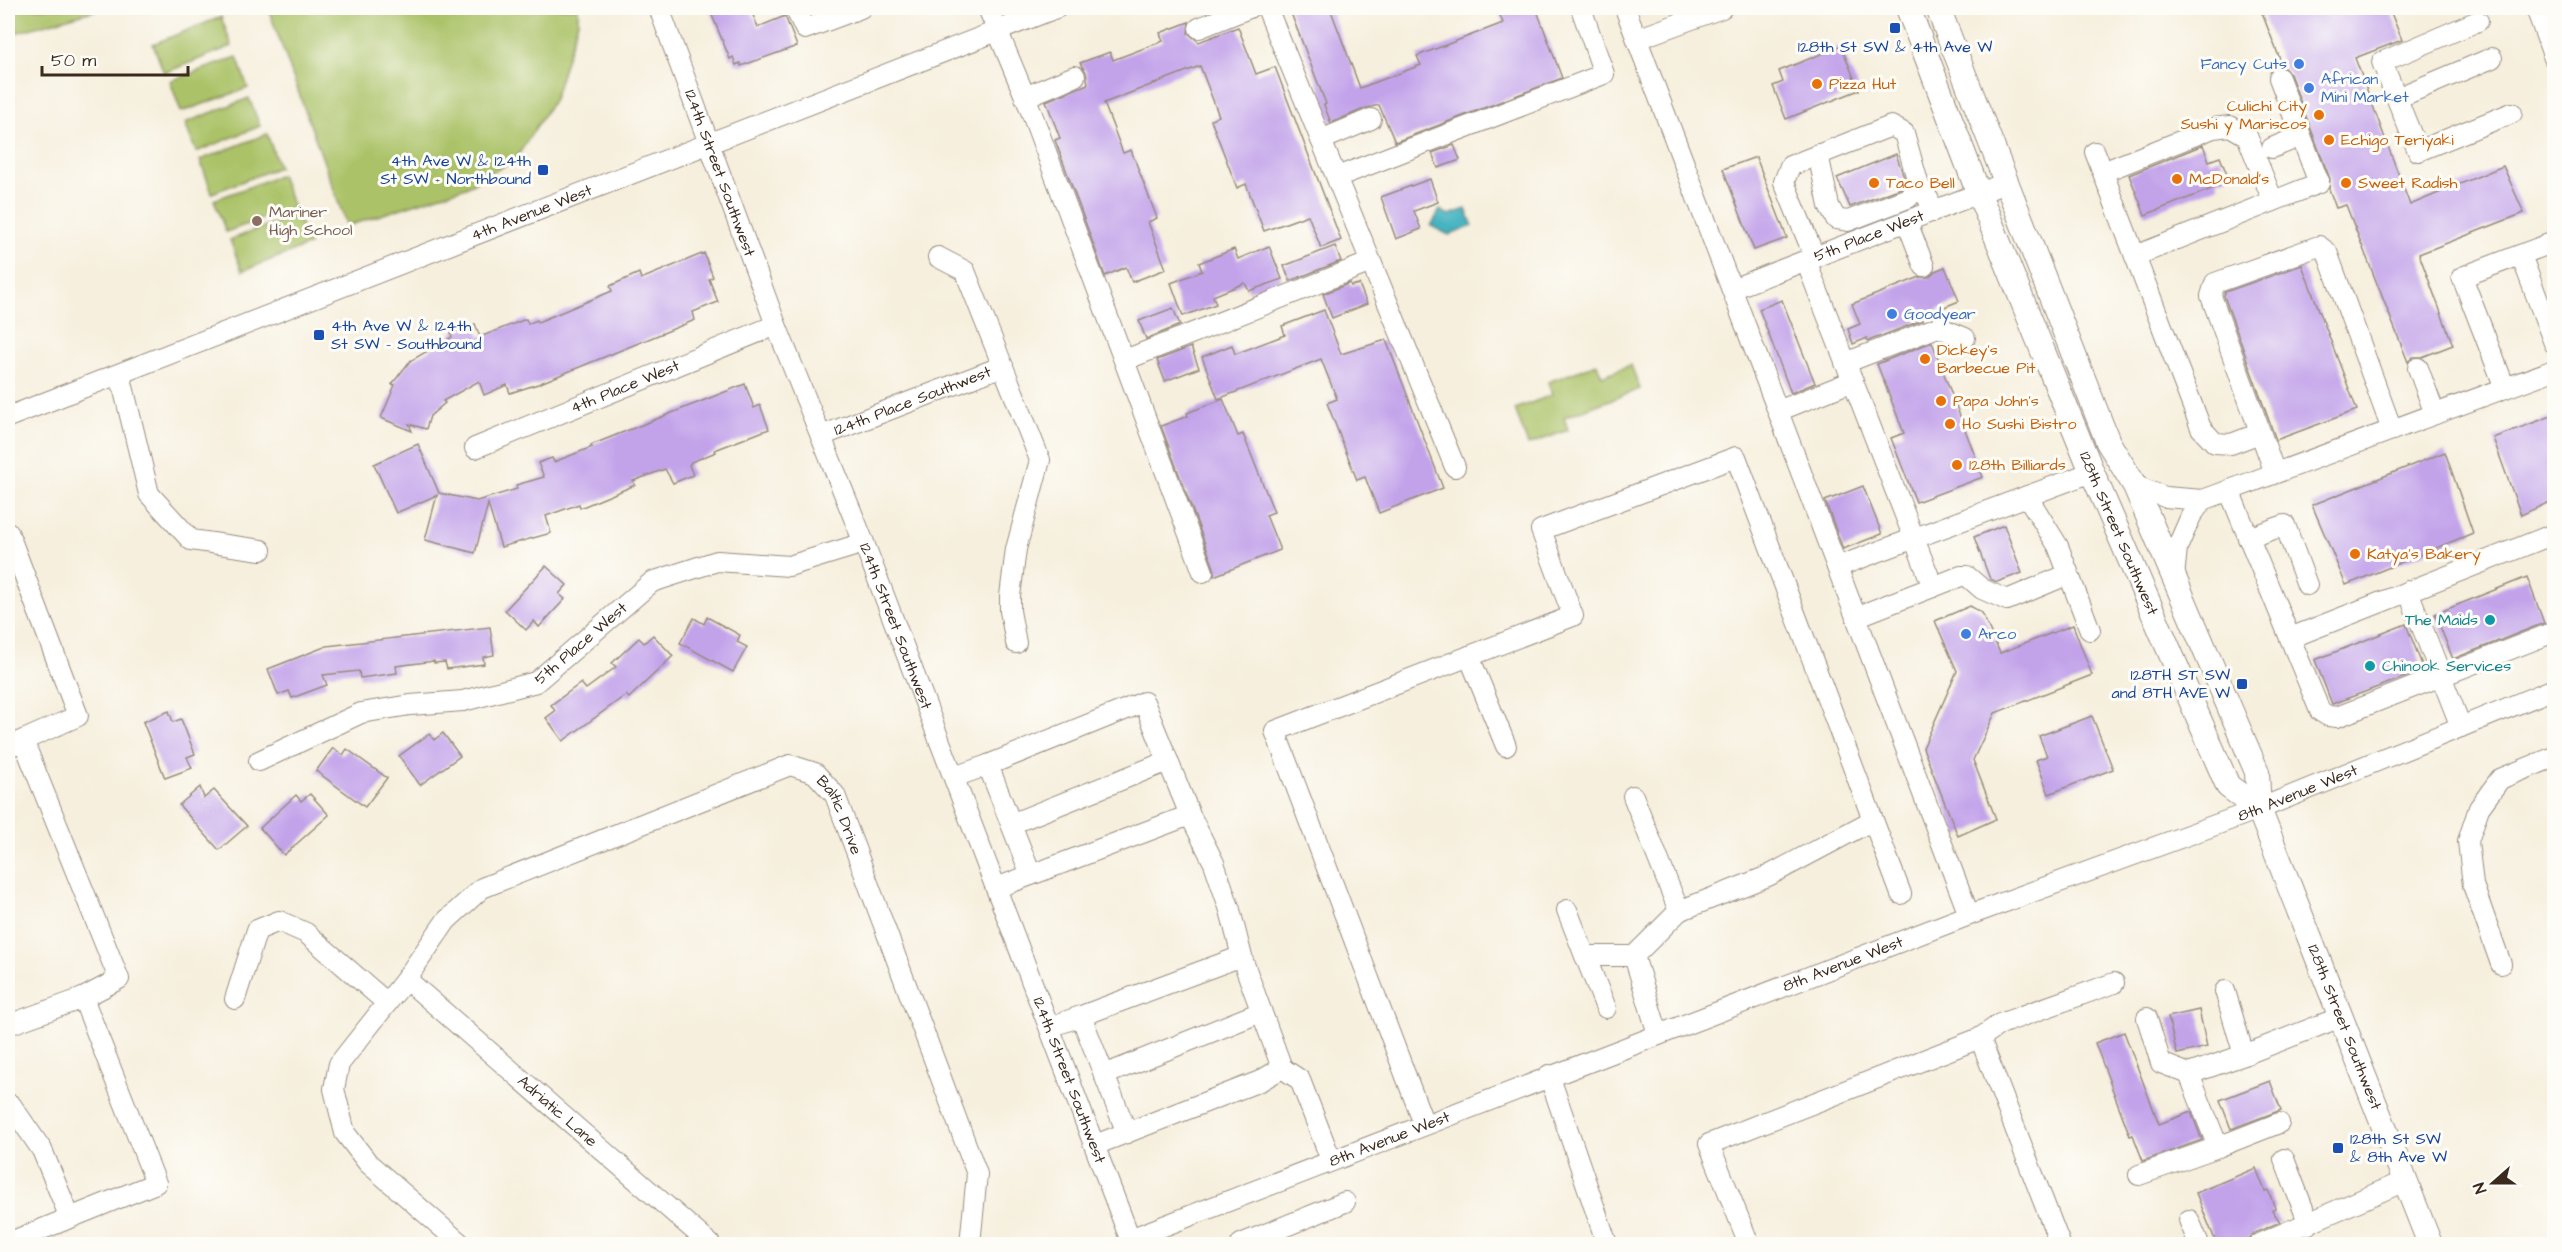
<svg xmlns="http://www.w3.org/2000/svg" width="2562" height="1252" font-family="'Architects Daughter',sans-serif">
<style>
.green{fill:#abc267;stroke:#737642;stroke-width:1.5}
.water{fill:#45b3c0;stroke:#406e6f;stroke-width:1.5}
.building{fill:#c2a3ea}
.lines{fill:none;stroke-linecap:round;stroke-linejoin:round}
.minor-casing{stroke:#988c7e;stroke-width:22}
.major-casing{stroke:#988c7e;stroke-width:26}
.minor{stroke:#fff;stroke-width:20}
.major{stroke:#fff;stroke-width:24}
.transit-dot{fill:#1a4fb4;stroke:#fdfcf7;stroke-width:2}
.shop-dot{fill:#3f7fe0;stroke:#fdfcf7;stroke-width:2}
.food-dot{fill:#e8710a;stroke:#fdfcf7;stroke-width:2}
.education-dot{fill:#8d6e63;stroke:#fdfcf7;stroke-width:2}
.culture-dot{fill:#0f9aa8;stroke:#fdfcf7;stroke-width:2}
.labels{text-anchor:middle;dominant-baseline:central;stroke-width:6;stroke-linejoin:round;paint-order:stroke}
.transit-label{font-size:16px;fill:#164399;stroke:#fdfcf7;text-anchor:end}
.shop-label{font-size:16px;fill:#366cbe;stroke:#fdfcf7;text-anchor:start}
.food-label{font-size:16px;fill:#c56008;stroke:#fdfcf7;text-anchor:start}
.street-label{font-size:16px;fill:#3b2a1e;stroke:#fdfcf7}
.education-label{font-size:16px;fill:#785e54;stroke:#fdfcf7;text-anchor:start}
.culture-label{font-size:16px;fill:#0d838f;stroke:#fdfcf7;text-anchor:end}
</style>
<rect width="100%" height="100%" fill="#fdfcf7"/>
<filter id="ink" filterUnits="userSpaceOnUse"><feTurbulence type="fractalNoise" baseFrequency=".0167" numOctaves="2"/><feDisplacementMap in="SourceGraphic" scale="12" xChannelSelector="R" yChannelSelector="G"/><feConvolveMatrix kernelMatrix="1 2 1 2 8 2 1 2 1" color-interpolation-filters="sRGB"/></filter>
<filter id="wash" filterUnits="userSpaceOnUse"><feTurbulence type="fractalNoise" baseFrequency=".008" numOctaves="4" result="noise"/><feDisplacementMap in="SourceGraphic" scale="24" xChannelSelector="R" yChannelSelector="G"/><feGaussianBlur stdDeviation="1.35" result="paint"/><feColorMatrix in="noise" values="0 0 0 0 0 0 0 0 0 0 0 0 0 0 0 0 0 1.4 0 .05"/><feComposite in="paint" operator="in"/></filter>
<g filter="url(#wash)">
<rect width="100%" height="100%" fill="#f6efdd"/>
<g class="green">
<polygon points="8,8 103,8 8,35"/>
<polygon points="268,8 578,8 578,22 554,99 515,160 466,187 347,226"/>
<polygon points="221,17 232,46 164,73 153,44"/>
<polygon points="237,57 248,88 181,112 170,81"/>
<polygon points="249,98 260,126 196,152 185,123"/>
<polygon points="267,134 279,167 212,193 200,160"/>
<polygon points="281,175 293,207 226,232 214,200"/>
<polygon points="297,214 309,245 242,271 230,240"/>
<polygon points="1597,364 1602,376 1631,365 1640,389 1564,417 1568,430 1528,445 1515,409 1552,395 1548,382"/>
</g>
<polygon class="water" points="1466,209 1473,226 1449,235 1431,226 1440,210 1449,215"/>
<g id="blocks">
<g class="building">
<polygon points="709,8 750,8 758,27 785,16 797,46 741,66 740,63 736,65 733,57 730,59"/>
<polygon points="1289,8 1330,8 1360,88 1421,65 1417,56 1503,23 1497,8 1536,8 1562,78 1395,142 1379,105 1366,108 1331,123 1324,105 1326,104"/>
<polygon points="2260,8 2389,8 2402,40 2355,58 2410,205 2503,166 2524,213 2419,254 2453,345 2422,357 2413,357 2408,362 2346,205 2336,208 2329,189 2330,179 2290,74 2283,67"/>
<polygon points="1189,22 1188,33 1199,42 1238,27 1256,74 1275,67 1341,240 1321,248 1308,215 1264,231 1246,184 1237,188 1211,120 1219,116 1200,66 1104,103 1123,153 1131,150 1157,218 1148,222 1166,269 1132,282 1126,267 1105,276 1055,140 1060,138 1046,101 1088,84 1086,72 1080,63 1110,52 1113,60 1163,41 1160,33"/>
<polygon points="1841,46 1859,90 1786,119 1773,86 1783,82 1779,71"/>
<polygon points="1454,145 1460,160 1438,168 1432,153"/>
<polygon points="2203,145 2209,161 2220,157 2228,177 2217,181 2219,186 2145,215 2129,175"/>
<polygon points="1896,154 1906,183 1901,188 1850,207 1837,178"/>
<polygon points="1756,157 1787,238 1754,250 1723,169"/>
<polygon points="1430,179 1438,202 1414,211 1421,229 1396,239 1381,197"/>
<polygon points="1269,246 1282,279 1249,291 1245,283 1213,296 1216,304 1183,316 1171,283 1202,271 1199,263 1234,249 1238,259"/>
<polygon points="1335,246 1341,261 1290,281 1284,266"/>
<polygon points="704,253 713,277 709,279 718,302 693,312 695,320 538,384 510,393 507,385 484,395 479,381 443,401 445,403 430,416 426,429 409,424 412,431 381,418 395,385 392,384 410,361 452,337 451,333 475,324 480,337 526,319 528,324 537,320 538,322 612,291 610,286 639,273 641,279"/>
<polygon points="2302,265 2357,410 2276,440 2224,296 2225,292"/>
<polygon points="1945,267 1959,301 1922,316 1923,320 1868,341 1867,338 1853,344 1848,329 1860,324 1852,304 1920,277 1929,277 1935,271"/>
<polygon points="1350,283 1351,286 1359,284 1367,304 1332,318 1323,294"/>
<polygon points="1782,300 1815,383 1791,393 1759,309"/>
<polygon points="1173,308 1180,325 1146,339 1139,321"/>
<polygon points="1324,310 1341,354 1386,340 1443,488 1379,513 1365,477 1357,480 1327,403 1337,399 1321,359 1218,399 1202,357 1232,345 1235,354 1285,335 1282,326"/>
<polygon points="1932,342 1983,477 1916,502 1891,438 1904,433 1877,364"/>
<polygon points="1191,347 1199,368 1165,381 1157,360"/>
<polygon points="745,384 754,408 760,405 769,429 715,450 716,452 691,462 689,465 693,475 673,483 665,469 633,481 635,485 604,498 580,508 579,504 546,516 551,533 501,547 488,504 475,553 425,540 437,495 396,513 374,464 418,444 439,493 477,501 517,489 516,485 544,477 538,463 552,458 554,462 592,447 591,445"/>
<polygon points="1223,399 1238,436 1243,434 1274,512 1266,515 1280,550 1214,576 1214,568 1161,426 1188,416 1187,413"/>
<polygon points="2554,415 2554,500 2521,515 2493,438"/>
<polygon points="2445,452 2473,533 2346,585 2312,505"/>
<polygon points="1863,486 1882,534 1843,549 1825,501"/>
<polygon points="2004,525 2022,573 1997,582 1990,579 1974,537"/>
<polygon points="546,566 567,585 559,594 565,599 539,627 534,621 526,630 505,610"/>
<polygon points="2527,577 2544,623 2453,659 2435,614"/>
<polygon points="1970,606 1982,613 2000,653 2073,625 2092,675 1995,713 1973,760 1996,819 1958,836 1923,748 1957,671 1935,621"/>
<polygon points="707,617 740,635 737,642 747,647 733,672 680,643 694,618 704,624"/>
<polygon points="2406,624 2424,670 2332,704 2315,660"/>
<polygon points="490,627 494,655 483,657 484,664 447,669 445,662 434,663 434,661 396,666 397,673 360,678 359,671 323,675 327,685 292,698 289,691 278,695 268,669 327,646"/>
<polygon points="653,635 673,656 629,698 626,695 563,741 546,718 555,711 551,705 581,683 586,689 616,667 612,663 639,638 644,643"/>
<polygon points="169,711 173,722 181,719 195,754 187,757 192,768 165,778 143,722"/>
<polygon points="2092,716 2113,769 2049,794 2036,760 2047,756 2039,736"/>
<polygon points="443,733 460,756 420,785 399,756 429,734 434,740"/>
<polygon points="333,748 343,755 347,749 387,778 365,807 316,771"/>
<polygon points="200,787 204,798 214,790 247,826 219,850 179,805"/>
<polygon points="310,794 329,815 284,855 260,828 296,795 301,801"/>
<polygon points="2199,1010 2207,1047 2177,1054 2168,1017"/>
<polygon points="2124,1032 2159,1124 2191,1112 2202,1140 2143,1161 2133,1135 2130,1136 2095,1043"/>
<polygon points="2270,1081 2281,1110 2231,1129 2220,1100"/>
<polygon points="2256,1168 2265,1191 2268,1190 2275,1208 2272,1210 2280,1222 2254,1233 2248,1240 2236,1245 2217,1245 2196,1193"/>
</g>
</g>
</g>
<g filter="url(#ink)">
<use href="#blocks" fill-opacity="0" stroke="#988c7e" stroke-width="1.5"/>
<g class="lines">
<defs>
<g id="minor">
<path id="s1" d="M659 8 776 325 864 543 1132 1244"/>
<polyline points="795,8 805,29 861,8"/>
<polyline points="988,8 1029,106 1203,572"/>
<polyline points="1267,8 1455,467"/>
<polyline points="1625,8 1969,915"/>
<polyline points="2536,8 2554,58"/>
<polyline points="2478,21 2382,62 2418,151 2512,113"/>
<polyline points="1199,28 1249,8"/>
<polyline points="1637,39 1722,8"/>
<polyline points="1025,97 1075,76"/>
<polyline points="2397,98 2492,58"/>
<polyline points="1321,140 1371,119"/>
<polyline points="2272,148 2301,136"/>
<polyline points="2095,152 2201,428 2215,443 2231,444 2260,433"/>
<polyline points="1818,154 1829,206 1836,219 1848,221 1908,198 1919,186"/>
<polyline points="2103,172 2213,128 2230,126 2247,136 2273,201"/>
<polyline points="1337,177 1604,74 1581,8"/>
<polyline points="1907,222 1924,266"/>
<polyline points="2521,255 2554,343"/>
<polyline points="2135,256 2319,183 2279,78"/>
<polyline points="938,257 965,271 1040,460 1016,549 1010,596 1010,611 1016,643"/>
<polyline points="1815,258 1784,182 1790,166 1891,126 1904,133 1919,186 1929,200 1933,212"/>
<polyline points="1806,261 1933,587"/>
<path id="s2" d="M1732 289 2008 182"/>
<polyline points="1125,360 1371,262"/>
<polyline points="1845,363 1938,327 1965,338"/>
<polyline points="2418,368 2435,414"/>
<polyline points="120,374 149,494 191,540 261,550"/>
<polyline points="2505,388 2462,277 2554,242"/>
<polyline points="1778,411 1853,381"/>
<path id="s3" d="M8 417 1056 8"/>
<path id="s4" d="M821 436 1003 366"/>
<path id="s5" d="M475 448 776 325"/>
<polyline points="2275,473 2211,296 2215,283 2319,246 2327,252 2392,430"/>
<polyline points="2135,486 2165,497 2203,500 2554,370"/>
<polyline points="2229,490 2320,711 2328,716 2337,717 2554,632"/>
<polyline points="2027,496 2058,546 2090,630"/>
<polyline points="8,532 78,716 8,747"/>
<polyline points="2248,538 2285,525 2307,585"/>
<polyline points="1837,567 2092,472"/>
<polyline points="2174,577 2177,548 2191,516 2203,500"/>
<polyline points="2408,591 2461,727"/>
<polyline points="1856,617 1961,576 1967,576 1982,589 2007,600 2069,574"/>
<polyline points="2290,638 2554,534"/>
<polyline points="1469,656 1506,746"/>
<polyline points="23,740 119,979 83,998"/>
<path id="s6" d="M259 761 361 713 410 705 463 701 536 682 652 582 717 561 789 566 864 543"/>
<polyline points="954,777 988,765"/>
<polyline points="1633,796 1679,911"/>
<polyline points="1011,824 1168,761"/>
<polyline points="996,888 1031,875"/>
<polyline points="1567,910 1585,956"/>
<polyline points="2501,964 2473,885 2468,841 2479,808 2500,779 2554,757"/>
<path id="s7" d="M406 979 710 1244"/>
<polyline points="2225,991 2244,1055"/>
<polyline points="235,999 257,930 279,921 306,933 387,1003"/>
<polyline points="1606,1008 1585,956 1634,956"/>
<polyline points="1081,1016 1242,956"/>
<polyline points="2147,1018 2161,1063 2189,1074"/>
<polyline points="8,1025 83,998 156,1183 8,1243"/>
<polyline points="1050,1027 1081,1016 1127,1133"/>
<polyline points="1658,1034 1634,956 1679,911 1768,876 1873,820"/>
<polyline points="1980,1038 2060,1244"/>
<polyline points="1282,1068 1300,1080 1331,1160"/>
<polyline points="1104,1075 1261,1012"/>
<polyline points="1549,1075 1607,1244"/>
<polyline points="11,1105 42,1150 70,1218"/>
<polyline points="1424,1124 1275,731 1573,616 1541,530 1736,457 1901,894"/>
<polyline points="1095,1145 1260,1081 1282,1068 1243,961 1230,910 1214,863 1190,815 1144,702 988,765 1031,875 1190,815"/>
<polyline points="2218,1147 2279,1123"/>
<polyline points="2284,1159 2309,1224"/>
<polyline points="2139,1175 2218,1147 2189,1074 2244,1055 2341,1017"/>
<polyline points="2189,1220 2199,1244"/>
<path id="s8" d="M1130 1239 1972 914 2259 809 2554 689"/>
<path id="s9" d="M461 1244 368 1163 345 1133 334 1089 339 1064 406 979 446 921 482 888 790 765 815 773 835 795 977 1174 970 1244"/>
<polyline points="1241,1244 1345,1202"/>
<polyline points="1749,1244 1709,1144 1980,1038 2000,1024 2114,983"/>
<polyline points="2259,1244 2405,1181"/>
</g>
<g id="major">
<path id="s10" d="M1908 8 1979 194 2092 472 2228 786 2259 809"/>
<path id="s11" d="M1938 8 2108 442 2135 486 2257 772 2259 809 2430 1244"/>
</g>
</defs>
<use href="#minor" class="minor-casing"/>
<use href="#major" class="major-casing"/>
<use href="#minor" class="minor"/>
<use href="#major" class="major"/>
</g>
</g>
<g class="transit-dot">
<rect x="1889" y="22" width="12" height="12" rx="3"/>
<rect x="537" y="164" width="12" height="12" rx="3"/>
<rect x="313" y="329" width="12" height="12" rx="3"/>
<rect x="2236" y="678" width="12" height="12" rx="3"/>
<rect x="2332" y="1142" width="12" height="12" rx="3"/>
</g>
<g class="shop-dot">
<circle cx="2299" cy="64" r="6"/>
<circle cx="2309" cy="88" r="6"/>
<circle cx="1892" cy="314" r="6"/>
<circle cx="1966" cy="634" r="6"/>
</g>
<g class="food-dot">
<circle cx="1817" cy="84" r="6"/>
<circle cx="2319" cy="115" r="6"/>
<circle cx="2329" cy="140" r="6"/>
<circle cx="2177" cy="179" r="6"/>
<circle cx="1874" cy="183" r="6"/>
<circle cx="2346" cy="183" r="6"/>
<circle cx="1925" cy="359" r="6"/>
<circle cx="1941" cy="401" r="6"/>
<circle cx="1950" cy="424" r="6"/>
<circle cx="1957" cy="465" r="6"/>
<circle cx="2355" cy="554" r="6"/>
</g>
<circle class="education-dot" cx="257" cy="221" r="6"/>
<g class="culture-dot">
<circle cx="2490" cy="620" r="6"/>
<circle cx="2370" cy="666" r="6"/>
</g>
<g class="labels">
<g class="transit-label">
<text x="1895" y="47" text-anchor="middle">128th St SW &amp; 4th Ave W</text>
<text x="531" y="161">4th Ave W &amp; 124th<tspan x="531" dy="18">St SW - Northbound</tspan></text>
<text x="331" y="326" text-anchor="start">4th Ave W &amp; 124th<tspan x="331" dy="18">St SW - Southbound</tspan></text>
<text x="2230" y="675">128TH ST SW<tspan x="2230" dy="18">and 8TH AVE W</tspan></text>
<text x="2350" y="1139" text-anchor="start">128th St SW<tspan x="2350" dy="18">&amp; 8th Ave W</tspan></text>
</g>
<g class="shop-label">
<text x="2287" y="64" text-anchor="end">Fancy Cuts</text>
<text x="2321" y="79">African<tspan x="2321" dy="18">Mini Market</tspan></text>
<text x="1904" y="314">Goodyear</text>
<text x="1978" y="634">Arco</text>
</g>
<g class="food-label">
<text x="1829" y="84">Pizza Hut</text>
<text x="2307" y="106" text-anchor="end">Culichi City<tspan x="2307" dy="18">Sushi y Mariscos</tspan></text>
<text x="2341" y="140">Echigo Teriyaki</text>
<text x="2189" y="179">McDonald's</text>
<text x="1886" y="183">Taco Bell</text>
<text x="2358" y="183">Sweet Radish</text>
<text x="1937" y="350">Dickey's<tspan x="1937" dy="18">Barbecue Pit</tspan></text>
<text x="1953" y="401">Papa John's</text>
<text x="1962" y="424">Ho Sushi Bistro</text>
<text x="1969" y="465">128th Billiards</text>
<text x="2367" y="554">Katya's Bakery</text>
</g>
<g class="street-label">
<text stroke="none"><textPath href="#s1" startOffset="176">124th Street Southwest</textPath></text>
<text stroke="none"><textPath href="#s3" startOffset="562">4th Avenue West</textPath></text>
<text stroke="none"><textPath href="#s2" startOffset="147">5th Place West</textPath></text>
<text stroke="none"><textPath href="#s5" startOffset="162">4th Place West</textPath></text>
<text stroke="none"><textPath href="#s4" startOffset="98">124th Place Southwest</textPath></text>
<text stroke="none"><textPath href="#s10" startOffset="566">128th Street Southwest</textPath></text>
<text stroke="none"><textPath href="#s1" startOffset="662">124th Street Southwest</textPath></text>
<text stroke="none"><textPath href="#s6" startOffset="350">5th Place West</textPath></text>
<text stroke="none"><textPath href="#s8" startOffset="1250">8th Avenue West</textPath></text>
<text stroke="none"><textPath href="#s9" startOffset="867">Baltic Drive</textPath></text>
<text stroke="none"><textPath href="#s8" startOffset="764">8th Avenue West</textPath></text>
<text stroke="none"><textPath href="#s11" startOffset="1100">128th Street Southwest</textPath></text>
<text stroke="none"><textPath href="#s1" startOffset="1148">124th Street Southwest</textPath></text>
<text stroke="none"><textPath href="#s7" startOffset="201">Adriatic Lane</textPath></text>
<text stroke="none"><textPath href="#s8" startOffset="278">8th Avenue West</textPath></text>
</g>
<g class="education-label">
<text x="269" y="212">Mariner<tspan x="269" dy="18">High School</tspan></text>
</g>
<g class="culture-label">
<text x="2478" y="620">The Maids</text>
<text x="2382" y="666" text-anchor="start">Chinook Services</text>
</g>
</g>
<rect width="2562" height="1252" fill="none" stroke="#fdfcf7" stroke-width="30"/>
<g transform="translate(2493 1183) rotate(249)" stroke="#fdfcf7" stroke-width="4.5" paint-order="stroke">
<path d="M0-4.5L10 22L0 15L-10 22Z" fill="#3b2a1e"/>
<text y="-9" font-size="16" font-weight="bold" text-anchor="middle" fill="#3b2a1e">N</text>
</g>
<path d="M42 66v9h146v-9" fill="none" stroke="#3b2a1e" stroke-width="3"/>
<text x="51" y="66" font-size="18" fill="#3b2a1e" stroke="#fdfcf7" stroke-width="4.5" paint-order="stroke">50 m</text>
</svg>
